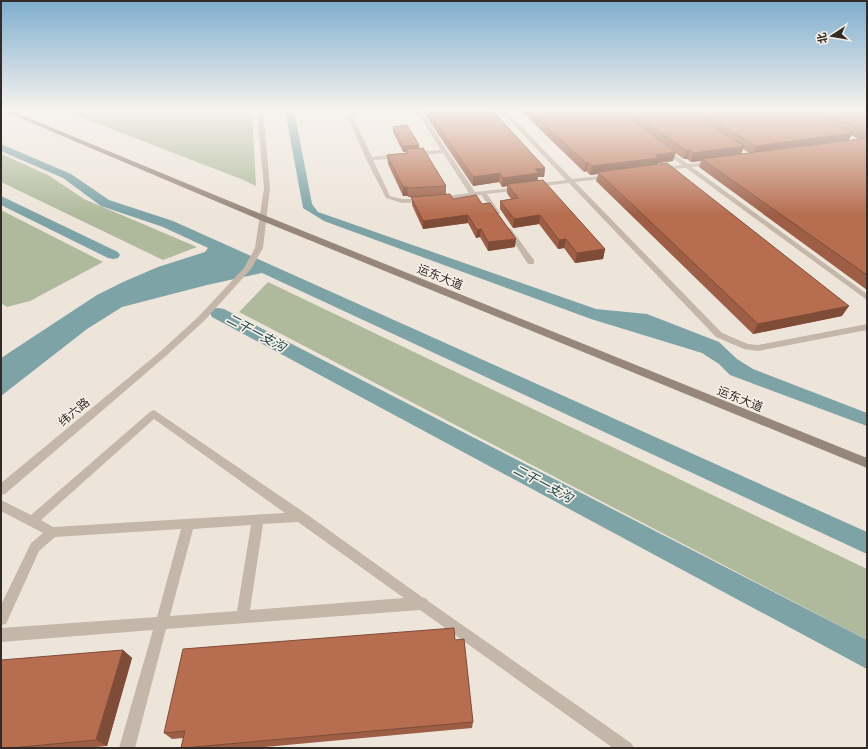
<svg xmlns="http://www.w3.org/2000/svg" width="868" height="749" font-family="'Nunito Sans','Noto Sans SC',sans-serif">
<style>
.green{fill:#afba9c}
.water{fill:#7da3a7}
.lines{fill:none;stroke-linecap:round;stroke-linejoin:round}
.canal{fill:#7da3a7;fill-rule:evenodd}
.lane{fill:#c4b6a8;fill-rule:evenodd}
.street{fill:#c4b6a8;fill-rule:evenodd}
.secondary{fill:#97867a;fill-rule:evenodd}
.wall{fill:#9d5e45;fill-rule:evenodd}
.shaded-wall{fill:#7f4c38}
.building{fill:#b66d50;stroke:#7f4c38}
.labels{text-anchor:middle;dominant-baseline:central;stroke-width:3.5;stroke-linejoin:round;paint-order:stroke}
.street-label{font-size:12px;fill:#322b27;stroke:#f6efe6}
.water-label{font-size:13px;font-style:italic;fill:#22494e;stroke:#f6efe6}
</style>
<rect width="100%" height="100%" fill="#eee5da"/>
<g class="green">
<polygon points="62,110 252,110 256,186 241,179"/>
<polygon points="1,154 48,175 84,199 197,247 163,260 1,182"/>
<polygon points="1,210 103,262 30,301 7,307 1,303"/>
<polygon points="268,282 867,569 867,640 239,312"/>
</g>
<g class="water">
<polygon points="285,110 294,110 312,204 318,212 596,309 647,314 719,342 737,359 753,369 867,413 867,426 730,375 719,364 702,353 591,319 324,221 303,208"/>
<polygon points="207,242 271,271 207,285 122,307 87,329 1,396 1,358 97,295 123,282 158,267 205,252 208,248"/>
</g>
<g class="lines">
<g class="canal">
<polygon points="1,144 71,174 109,200 173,221 867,532 867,554 163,227 101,206 63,178 1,151"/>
<polygon points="1,196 118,252 120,255 118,258 113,259 108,258 1,205"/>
<polygon points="218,308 224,309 867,640 867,669 212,317 210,313 212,309"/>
</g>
<g class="lane">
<polygon points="345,110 349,110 351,112 391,110 352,115 372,157 400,154 403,156 400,158 373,160 390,196 402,199 424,199 426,200 426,202 402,203 386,198 366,159"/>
<polygon points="416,110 420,110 475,192 521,187 521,189 519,190 487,194 500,213 499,214 495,214 481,195 438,200 438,198 440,197 469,193 443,153 414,156 411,154 414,152 441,150"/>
<polygon points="500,110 505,110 572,179 610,175 610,177 608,178 575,182 722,333 748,344 758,345 867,324 867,330 758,351 744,349 716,337 569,183 533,187 533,185 535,184 566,180"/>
<polygon points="665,148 688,164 713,162 713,164 711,165 692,167 867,294 867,300 686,168 658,170 657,169 660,167 682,165 663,151 662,150"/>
<polygon points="509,228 511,229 534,260 534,264 528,264 506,230"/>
<path d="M154 410 305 513 422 597 427 599 428 601 631 743 634 748H613L420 610 166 629 135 748H119L153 630 1 642V628L157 617 181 529 55 537 39 551 6 624 1 625V605L31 543 43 533 1 511V500L31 515 151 411ZM154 419 285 513 53 527 41 520ZM298 522 404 598 250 610 263 524ZM251 525 237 611 170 616 193 529Z"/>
</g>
<polygon class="street" points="257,110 263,110 270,188 263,248 251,269 205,320 167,355 5,494 1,495 1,483 161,351 199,316 244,268 255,248 264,188"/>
<polygon class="secondary" points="1,110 9,110 266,216 867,458 867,468 260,220"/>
</g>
<g class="wall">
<polygon points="424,110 492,110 545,168 544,177 538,177 538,180 605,249 603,259 575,263 564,248 558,249 539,224 513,228 500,209 500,201 511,199 507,193 507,186 502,187 499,182 473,186 424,113"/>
<path d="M520 110H867V290L699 167 701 161 691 162 687 159H684L675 153 673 161 658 163 657 164 842 316 753 334 596 181 598 174 590 175 586 171 584 172ZM851 135 858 139 849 140ZM743 149 749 153 741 154Z"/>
<polygon points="393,127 419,148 446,186 446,194 453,199 515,247 488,251 480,237 476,238 468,223 423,229 412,205 412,197 408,197 408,196 403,196 388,164 387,155 406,153 406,152 403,152 393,132"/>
<polygon points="455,640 473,722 472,728 253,748 181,748 183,738 172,739 164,733"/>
<polygon points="123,650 132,658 107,746 86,748 1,748"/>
</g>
<g class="shaded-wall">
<polygon points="853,133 848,141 752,154 756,146"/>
<polygon points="419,145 419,151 406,149 406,152 403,152 403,146"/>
<polygon points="744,146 741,155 702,159 701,161 691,162 694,153"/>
<polygon points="690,150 687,159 684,159 687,151"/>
<polygon points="676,152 673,161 658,163 657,167 598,172 598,174 590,175 592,166 655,155"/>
<polygon points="588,162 586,171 584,172 586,163"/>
<polygon points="545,168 544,177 538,177 537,182 507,184 507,186 502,187 503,178 535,169"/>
<polygon points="500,173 499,182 473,186 473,177"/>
<polygon points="403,187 407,187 408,196 403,196"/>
<polygon points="468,215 468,223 423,229 423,221"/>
<polygon points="540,215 539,224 513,228 514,219"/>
<polygon points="481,229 480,237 476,238 477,230"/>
<polygon points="516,239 515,247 488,251 488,242"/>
<polygon points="566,239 564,248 558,249 559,240"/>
<polygon points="605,249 603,259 575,263 577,253"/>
<polygon points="849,306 842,316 753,334 758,324"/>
<polygon points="123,650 132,658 107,746 96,740"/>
</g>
<g class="building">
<polygon points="427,110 492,110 545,168 535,169 539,173 503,178 500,173 473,177"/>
<polygon points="529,110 618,110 676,152 655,155 659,158 592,166 588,162 586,163"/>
<polygon points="629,110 686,110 744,146 694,153 690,150 687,151"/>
<polygon points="697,110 807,110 853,133 756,146"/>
<polygon points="821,110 867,110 867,131 864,131"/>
<polygon points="407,125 419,145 403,146 393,127"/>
<polygon points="867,138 867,275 702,159"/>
<polygon points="423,148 446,186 408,188 407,187 403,187 387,155 408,153 406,149"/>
<polygon points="667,163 849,306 758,324 598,172"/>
<polygon points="543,180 605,249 577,253 566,239 559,240 540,215 514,219 500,201 518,198 507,184"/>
<polygon points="450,194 453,199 476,195 482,204 490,203 516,239 488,242 481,229 477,230 468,215 423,221 411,197"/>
<polygon points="454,628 455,640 464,639 473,722 183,748 181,748 185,731 164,733 183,649"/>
<polygon points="123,650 96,740 10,748 1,748 1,660"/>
</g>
<linearGradient id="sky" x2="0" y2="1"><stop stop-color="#7dadce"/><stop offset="0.51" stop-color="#f7f3ee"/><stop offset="1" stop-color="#f7f3ee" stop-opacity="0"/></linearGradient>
<rect width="868" height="215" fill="url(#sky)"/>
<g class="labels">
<g class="street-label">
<text transform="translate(440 277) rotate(22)">运东大道</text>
<text transform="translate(740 399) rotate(22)">运东大道</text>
<text transform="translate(74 412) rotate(-40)">纬六路</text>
</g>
<g class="water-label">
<text transform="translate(256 333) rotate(28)">二干一支沟</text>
<text transform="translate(543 484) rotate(28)">二干一支沟</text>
</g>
</g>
<rect width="868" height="749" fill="none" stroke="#322b27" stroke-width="4"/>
<g transform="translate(832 36) rotate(258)" stroke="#f6efe6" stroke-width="3" paint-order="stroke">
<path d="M0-3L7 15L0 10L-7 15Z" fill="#322b27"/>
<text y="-6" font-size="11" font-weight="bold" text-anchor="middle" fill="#322b27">北</text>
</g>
</svg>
